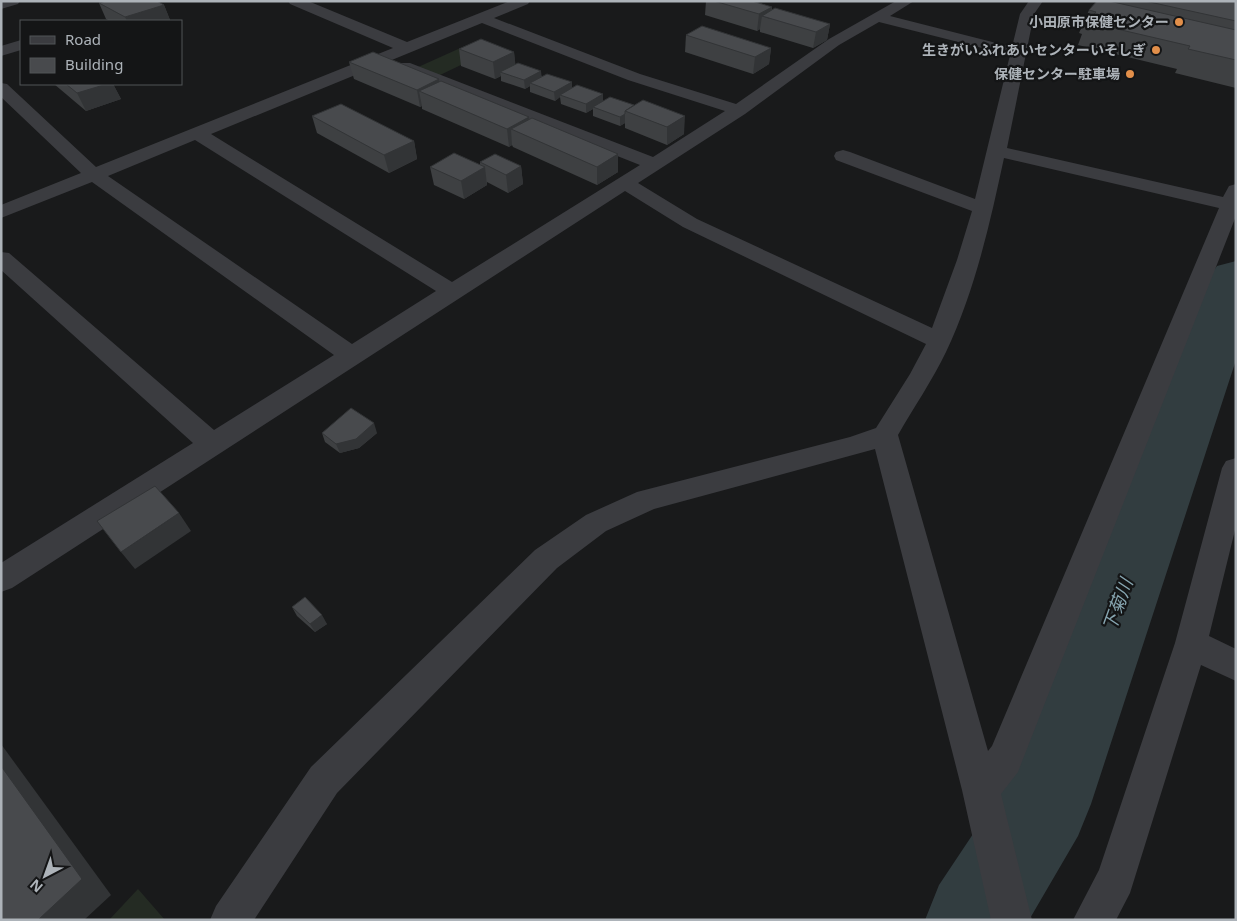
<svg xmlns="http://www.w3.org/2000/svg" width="1237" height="921" font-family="'Noto Sans','Noto Sans JP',sans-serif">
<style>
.green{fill:#242b23}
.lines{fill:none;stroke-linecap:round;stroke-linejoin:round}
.river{fill:#323d40;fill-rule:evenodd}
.minor{fill:#3b3c40;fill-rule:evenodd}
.wall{fill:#3e4042}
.shaded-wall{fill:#323436}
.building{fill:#484a4d;stroke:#323436}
.poi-dot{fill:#e28f4a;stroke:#141516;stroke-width:2}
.labels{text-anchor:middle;stroke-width:4.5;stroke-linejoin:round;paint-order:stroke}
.far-poi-label{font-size:14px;font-weight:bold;fill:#adb3b9;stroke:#141516;text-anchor:end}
.water-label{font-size:18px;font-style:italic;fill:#87a6b1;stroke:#141516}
</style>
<rect width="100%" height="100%" fill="#191a1b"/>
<g class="green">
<polygon points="467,45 488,52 438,76 416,68"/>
<polygon points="138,889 165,920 109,920"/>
</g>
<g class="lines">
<polygon class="river" points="1236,261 1236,360 1091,804 1078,836 1029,920 925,920 939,885 1013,774 1209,277 1217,266"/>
<g class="minor">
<polygon points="1,1 20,1 18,4 1,9"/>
<path d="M 288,1 L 308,1 L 407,42 L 510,1 L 530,1 L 528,4 L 494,18 L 640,74 L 736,104 L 829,39 L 896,1 L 914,1 L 890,16 L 1012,47 L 1020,14 L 1029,1 L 1043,1 L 1034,14 L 1007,148 L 1223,197 L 1229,186 L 1236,184 L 1236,216 L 1023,759 L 1018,772 L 1001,794 L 1032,920 L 991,920 L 962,790 L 875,449 L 654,509 L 606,531 L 557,568 L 337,793 L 254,920 L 210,920 L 216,906 L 311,767 L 535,550 L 586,515 L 637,492 L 850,437 L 876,428 L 910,374 L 926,344 L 683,227 L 625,191 L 12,588 L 1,592 L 1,563 L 193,443 L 1,270 L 1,252 L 9,253 L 214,430 L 334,355 L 92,182 L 1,218 L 1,205 L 81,173 L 1,97 L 1,83 L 7,84 L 96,167 L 393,48 L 290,4 ZM 879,22 L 1010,55 L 975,199 L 850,152 L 843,150 L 836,152 L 834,156 L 836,160 L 972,211 L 957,260 L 932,328 L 697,219 L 638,183 L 745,114 L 839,45 ZM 482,23 L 628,80 L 725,111 L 653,157 L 410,63 L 398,63 L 396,66 L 398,69 L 640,165 L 452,282 L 211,134 ZM 195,140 L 436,291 L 352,344 L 108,176 ZM 1004,158 L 1219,208 L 992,746 L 988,751 L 898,435 C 914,407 932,381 946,352 C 975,291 990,223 1004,158 Z"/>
<polygon points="21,40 21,50 1,56 1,46"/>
<polygon points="1236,458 1236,526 1209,636 1236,649 1236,681 1201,665 1130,893 1116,920 1073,920 1099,870 1175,643 1222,468 1226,461"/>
</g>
</g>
<g class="wall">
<polygon points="706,1 752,1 772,7 772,10 830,24 827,40 813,48 760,32 760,29 757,31 705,15"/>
<polygon points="1097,1 1236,1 1236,88 1175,73 1177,69 1078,45 1082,34 1079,33 1089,10"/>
<polygon points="99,3 164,5 170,20 168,21 110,21 106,19"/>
<polygon points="686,35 771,48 769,64 753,74 685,52"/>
<polygon points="459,49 514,52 515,64 542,76 684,134 667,145 625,128 625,123 620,126 593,116 593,109 586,113 561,104 560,97 555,101 530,92 530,86 525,89 501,81 501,76 495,79 461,66"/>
<polygon points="349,62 439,79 440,82 529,120 618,172 597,185 513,147 512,145 509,147 422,109 422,106 420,107 354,79"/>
<polygon points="54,84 113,84 121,99 86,111"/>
<polygon points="312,116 414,141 417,159 389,173 317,133"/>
<polygon points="480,162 521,166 523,184 508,193 487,182 487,185 464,199 434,185 430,167 480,165"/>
<polygon points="322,433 377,433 359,448 340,453 325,442"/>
<polygon points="292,607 327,624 315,632 297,616"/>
</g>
<g class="shaded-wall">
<polygon points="164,5 170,20 168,21 127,21 125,17"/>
<polygon points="772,7 770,19 762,16 760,29 757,31 759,14"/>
<polygon points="830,24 827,40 813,48 816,32"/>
<polygon points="771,48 769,64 753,74 755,57"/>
<polygon points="514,52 516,69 500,72 501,76 495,79 493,62"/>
<polygon points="541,71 542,80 530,83 530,86 525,89 524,80"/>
<polygon points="439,79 442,96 419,91 422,106 420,107 417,90"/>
<polygon points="572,82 572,91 560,95 560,97 555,101 554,92"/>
<polygon points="107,84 113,84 121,99 86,111 77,93"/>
<polygon points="603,94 603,103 593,107 593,109 586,113 586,104"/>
<polygon points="625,114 625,123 620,126 620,117"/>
<polygon points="685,116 684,134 667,145 667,127"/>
<polygon points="529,117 530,135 511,129 512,145 509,147 507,129"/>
<polygon points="414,141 417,159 389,173 384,155"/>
<polygon points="618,154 618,172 597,185 597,167"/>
<polygon points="521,166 523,184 508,193 506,175"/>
<polygon points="485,167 487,185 464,199 461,181"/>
<polygon points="374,423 377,433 359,448 340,453 336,444"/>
<polygon points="179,513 191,531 135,569 121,552"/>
<polygon points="322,615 327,624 315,632 310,624"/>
<polygon points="1,744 111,895 84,920 38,920 1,766"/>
</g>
<g class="building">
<polygon points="106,1 157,1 164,5 125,17 99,3"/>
<polygon points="714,1 752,1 772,7 759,14"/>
<polygon points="1097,1 1109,1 1236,30 1236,60 1188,49 1190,46 1087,22 1096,12 1089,10"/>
<polygon points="1145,1 1236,1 1236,21"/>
<polygon points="775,8 830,24 816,32 762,16"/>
<polygon points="702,26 771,48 755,57 686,35"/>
<polygon points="481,39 514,52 493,62 459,49"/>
<polygon points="373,52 439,79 417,90 349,62"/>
<polygon points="518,63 541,71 524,80 500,72"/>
<polygon points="547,74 572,82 554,92 530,83"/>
<polygon points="441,81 529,117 507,129 419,91"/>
<polygon points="66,84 107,84 77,93"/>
<polygon points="577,85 603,94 586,104 560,95"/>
<polygon points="610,97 634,105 625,111 625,114 620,117 593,107"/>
<polygon points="643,100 685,116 667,127 625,111"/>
<polygon points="341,104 414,141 384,155 312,116"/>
<polygon points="532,118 618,154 597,167 511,129"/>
<polygon points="454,153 485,167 461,181 430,167"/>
<polygon points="495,154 521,166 506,175 480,162"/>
<polygon points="351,408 374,423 356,439 336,444 322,433"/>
<polygon points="155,486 179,513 121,552 97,521"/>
<polygon points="305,597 322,615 310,624 292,607"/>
<polygon points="1,766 82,879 38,920 1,920"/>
</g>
<g class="poi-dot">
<circle cx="1179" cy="22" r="5"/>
<circle cx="1156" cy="50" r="5"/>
<circle cx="1130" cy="74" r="5"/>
</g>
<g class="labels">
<g class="far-poi-label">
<text x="1169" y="27">小田原市保健センター</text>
<text x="1146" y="55">生きがいふれあいセンターいそしぎ</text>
<text x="1120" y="79">保健センター駐車場</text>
</g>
<g class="water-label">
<text transform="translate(1118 605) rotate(-70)" y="6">下菊川</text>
</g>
</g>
<rect width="1237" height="921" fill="none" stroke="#adb3b9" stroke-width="5"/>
<rect x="20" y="20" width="162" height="65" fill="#141516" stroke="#515457"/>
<rect x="30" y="36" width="25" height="8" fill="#3b3c40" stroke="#515457"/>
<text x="65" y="45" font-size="15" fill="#adb3b9">Road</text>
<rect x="30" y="58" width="25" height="15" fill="#484a4d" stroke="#515457"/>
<text x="65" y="70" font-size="15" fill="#adb3b9">Building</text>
<g transform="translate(45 876) rotate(221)" stroke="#141516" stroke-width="4" paint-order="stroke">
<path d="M0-4L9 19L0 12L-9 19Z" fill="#adb3b9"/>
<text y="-8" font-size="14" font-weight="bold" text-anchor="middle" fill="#adb3b9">N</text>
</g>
</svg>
